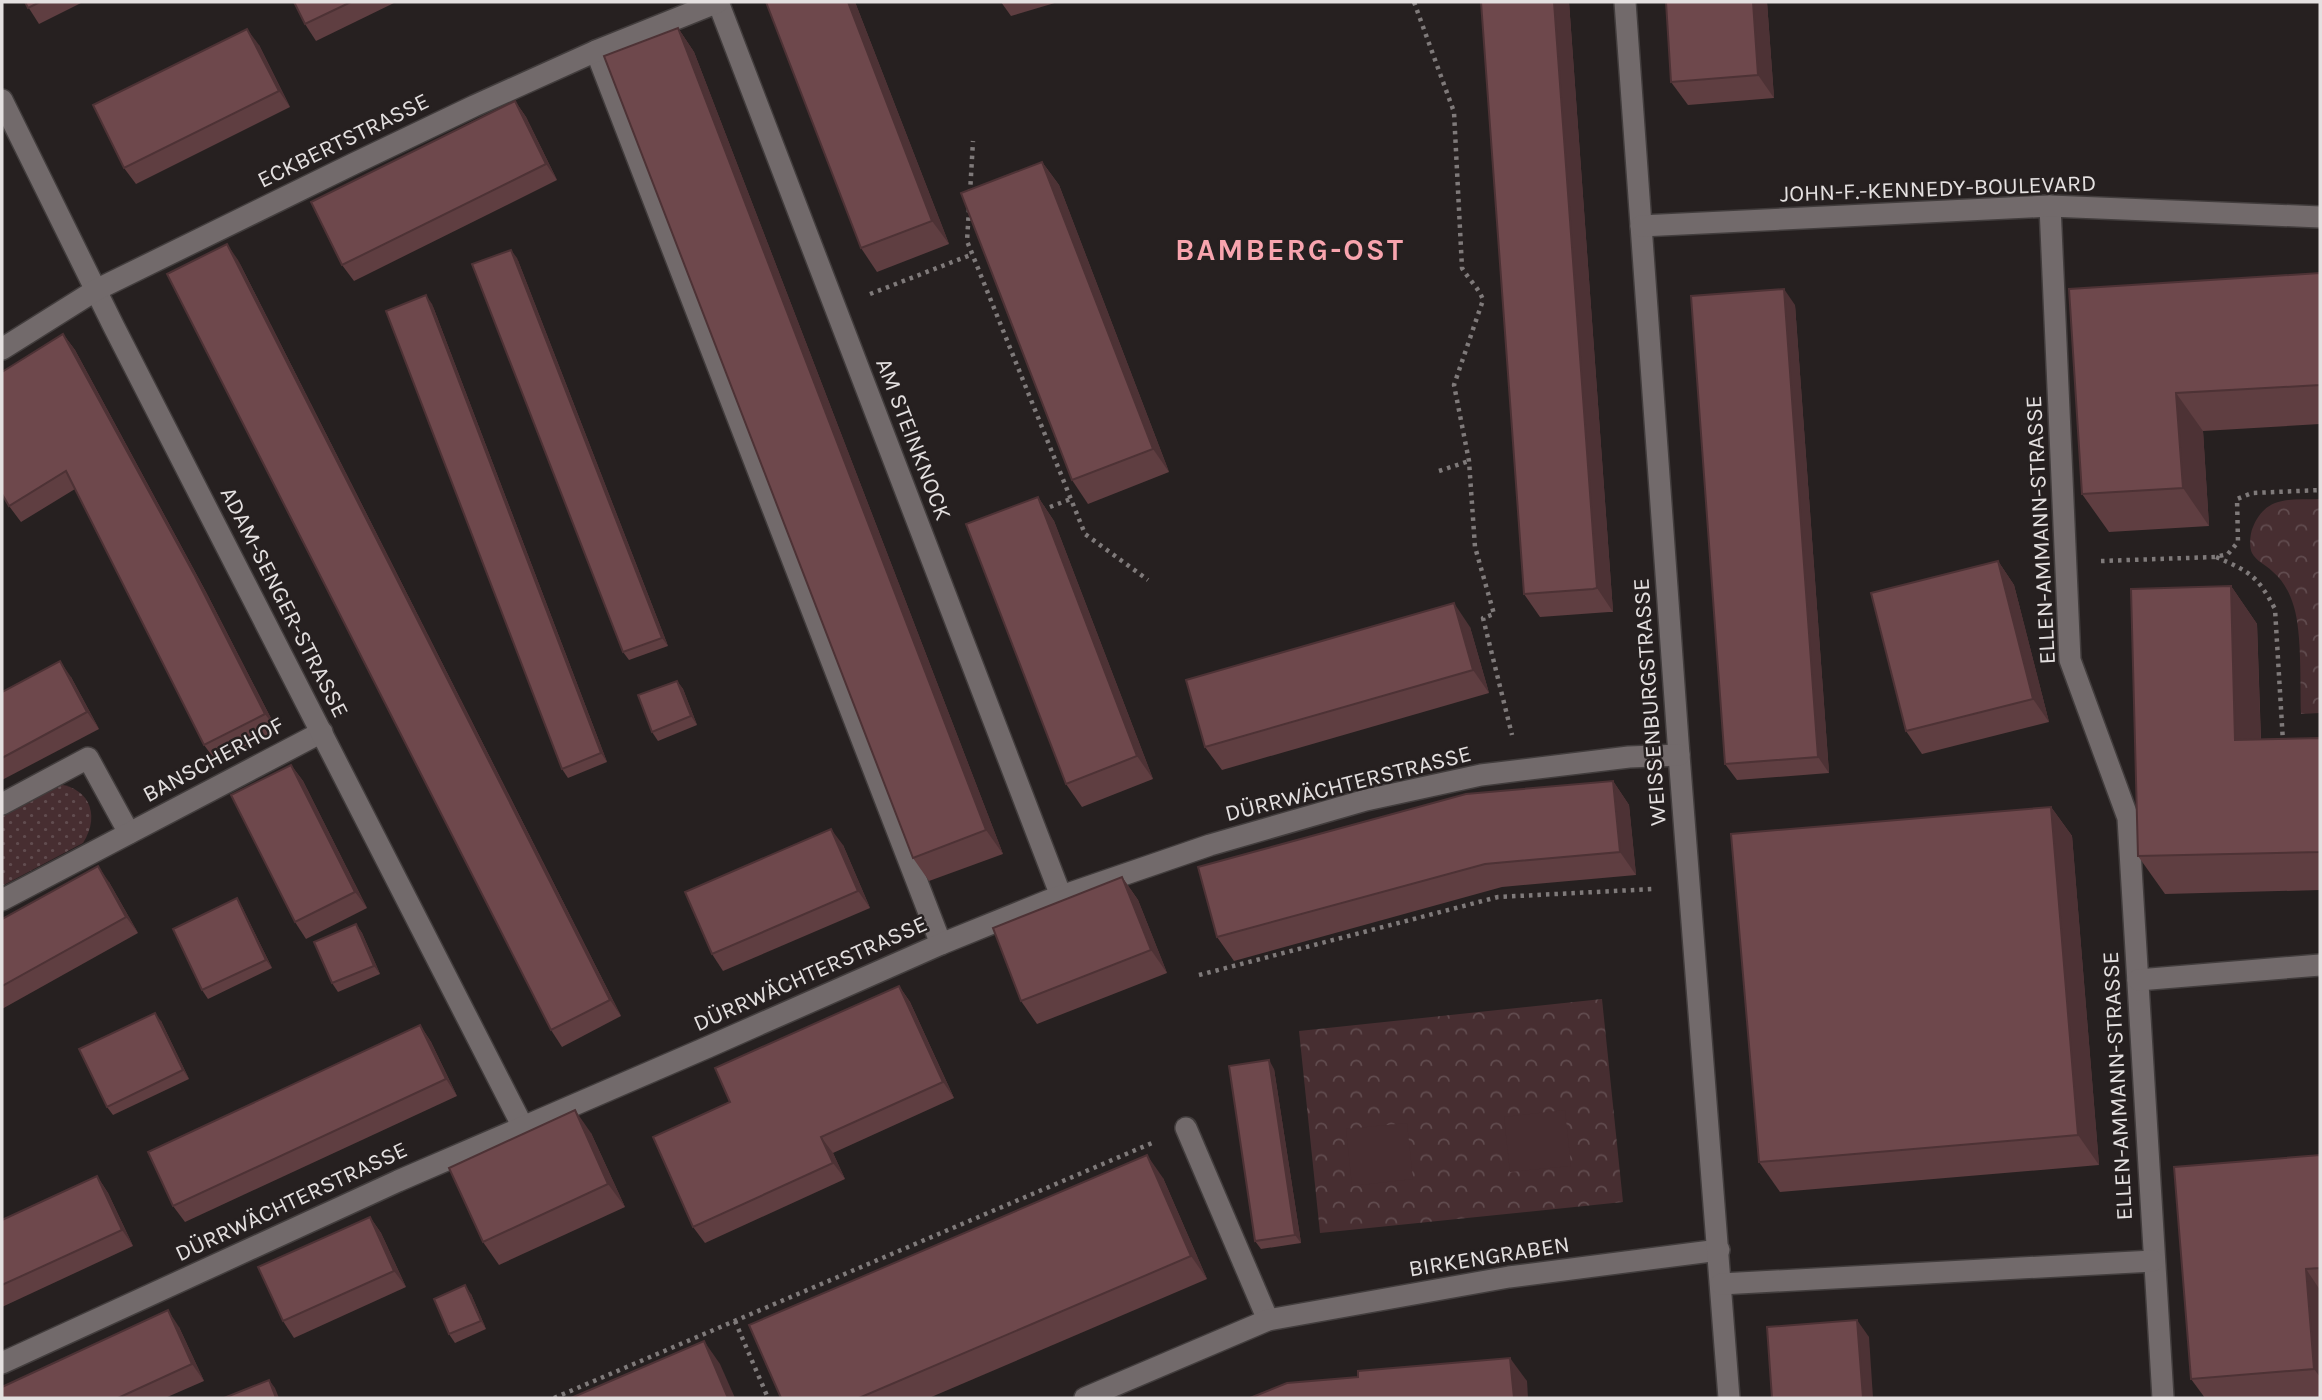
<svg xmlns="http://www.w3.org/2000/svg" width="2322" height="1400" font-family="Karla,sans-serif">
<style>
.grass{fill:url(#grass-dots)}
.park{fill:url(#park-crowns)}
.pitch{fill:#472e31}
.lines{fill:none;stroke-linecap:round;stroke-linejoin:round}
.lane-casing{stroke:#423d3d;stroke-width:24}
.street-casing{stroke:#423d3d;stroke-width:24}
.path{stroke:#7f7a7a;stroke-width:4.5;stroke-dasharray:3.5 5;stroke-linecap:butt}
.lane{stroke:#726a6b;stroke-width:21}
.street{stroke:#726a6b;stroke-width:21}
.wall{fill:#5f3e41}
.shaded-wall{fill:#4d3235}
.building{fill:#6e484c;stroke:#4d3235;stroke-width:2}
.labels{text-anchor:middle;stroke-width:5;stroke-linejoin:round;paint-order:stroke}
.street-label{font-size:23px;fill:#e4e0e0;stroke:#262020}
.district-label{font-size:30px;font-weight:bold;letter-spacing:2px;fill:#f8a4ae;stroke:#262020}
</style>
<defs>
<pattern id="grass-dots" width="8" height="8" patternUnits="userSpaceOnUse" patternTransform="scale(1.75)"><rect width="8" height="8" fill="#472e31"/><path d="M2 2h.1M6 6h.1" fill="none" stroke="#614c4f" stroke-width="1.8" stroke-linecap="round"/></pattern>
<pattern id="park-crowns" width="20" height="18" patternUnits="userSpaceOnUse" patternTransform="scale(1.75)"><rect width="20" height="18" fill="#472e31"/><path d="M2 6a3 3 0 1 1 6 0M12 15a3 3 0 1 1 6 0" fill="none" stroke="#614c4f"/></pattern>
</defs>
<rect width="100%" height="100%" fill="#262020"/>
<path class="grass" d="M 52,784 C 87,784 102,813 83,843 L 2,886 L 2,811 Z"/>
<g class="park">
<path d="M 2320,499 L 2320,713 L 2301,714 C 2300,684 2302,634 2294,607 C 2290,593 2283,580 2272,571 C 2266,565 2256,561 2252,553 C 2249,547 2250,533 2253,527 C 2266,495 2291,500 2320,499 Z"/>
<polygon points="1602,999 1623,1202 1320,1233 1299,1031"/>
</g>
<g class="pitch">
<polygon points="1565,1110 1571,1166 1510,1172 1504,1117"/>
<polygon points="1407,1123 1413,1179 1352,1186 1346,1129"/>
</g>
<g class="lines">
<g class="lane-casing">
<g id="lane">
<polyline points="596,51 941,944"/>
<polyline points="2,804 88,758 129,833"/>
<polyline points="2,900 322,732"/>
<polyline points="1186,1128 1268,1320"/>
<polyline points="1085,1398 1268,1320 1509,1277 1719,1250"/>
</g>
</g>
<g class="street-casing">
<g id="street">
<polyline points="718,2 1061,896"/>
<polyline points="1625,2 1679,755 1729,1398"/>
<polyline points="2,100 114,327 523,1127"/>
<polyline points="2050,206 2070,660 2128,818 2163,1398"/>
<polyline points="1641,226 2050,206 2320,217"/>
<polyline points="2,349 96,290 353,164 474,106 596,51 718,2"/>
<polyline points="2138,980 2320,965"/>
<polyline points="1721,1284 2153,1261"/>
<polyline points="2,1363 398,1181 708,1047 941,944 1047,901 1210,845 1366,800 1481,775 1629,757 1679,755"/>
</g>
</g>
<g class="path">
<path d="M 1414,2 L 1454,112 L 1462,268 C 1469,280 1479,288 1483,300 L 1454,385 L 1469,461 L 1475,547 L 1494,614 L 1483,618 L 1512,735"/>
<polyline points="970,193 973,141"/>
<polyline points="969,209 967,241 1085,534 1148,580"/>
<polyline points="870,294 973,254"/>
<polyline points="1439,471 1469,461"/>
<polyline points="1042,510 1071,499"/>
<path d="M 2216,557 C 2250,572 2257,575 2275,609 L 2283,742"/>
<polyline points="2101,561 2215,557 2228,554 2238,542 2237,499 2252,493 2320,490"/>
<polyline points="1199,975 1498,897 1653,889"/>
<polyline points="735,1321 768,1398"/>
<polyline points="554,1398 1152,1143"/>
</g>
<use href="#lane" class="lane"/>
<use href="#street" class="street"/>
</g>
<g class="wall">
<polygon points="25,2 83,2 39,24"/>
<polygon points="294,2 396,2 316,41 305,24"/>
<polygon points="855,2 949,244 877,272 861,248"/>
<polygon points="1001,2 1058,2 1011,16"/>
<polygon points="1481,2 1569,2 1613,612 1609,612 1540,617 1524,594"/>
<polygon points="1767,2 1774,98 1688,105 1671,82"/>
<polygon points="678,28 694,52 1003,854 929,881 913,858"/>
<polygon points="259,45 290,107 136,184 124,168"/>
<polygon points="515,101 526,117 557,180 354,281 342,265"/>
<polygon points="1042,162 1059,185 1169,472 1088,504 1072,480"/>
<polygon points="517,258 668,646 629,660 623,652"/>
<polygon points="238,260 621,1016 562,1047 551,1030"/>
<polygon points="2320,273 2320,424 2203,431 2209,526 2109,532 2082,494 2069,289"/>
<polygon points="432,304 607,762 568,778 562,769"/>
<polygon points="1795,305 1829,773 1737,780 1725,764"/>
<polygon points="63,334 75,350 206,592 277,730 216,761 204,745 75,489 21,522 9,506"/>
<polygon points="1038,497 1054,521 1153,779 1082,807 1066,784"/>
<polygon points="1998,561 2014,585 2049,722 1922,754 1906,731"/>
<polygon points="2231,586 2257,624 2261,739 2320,738 2320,890 2165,894 2138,856"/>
<polygon points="1470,627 1489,693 1222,770 1205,747"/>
<polygon points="71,677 99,729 2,780 2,692"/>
<polygon points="677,681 683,689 697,725 658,741 652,732"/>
<polygon points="291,765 303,781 367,908 306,939 295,922"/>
<polygon points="1613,781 1629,805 1636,875 1502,887 1234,961 1217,937"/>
<polygon points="2051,807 2072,836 2099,1165 1780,1192 1759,1162"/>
<polygon points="843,845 870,908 723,971 712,954"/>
<polygon points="1122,877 1138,900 1167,973 1037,1024 1021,1001"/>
<polygon points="109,882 138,933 2,1009 2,919"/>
<polygon points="242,907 272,968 208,999 202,990"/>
<polygon points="356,924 362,933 380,974 338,992 332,983"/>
<polygon points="899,986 910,1002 954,1098 833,1153 845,1179 705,1243 693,1227 730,1102"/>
<polygon points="161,1021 189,1079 113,1115 107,1107"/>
<polygon points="420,1025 431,1042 457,1096 185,1222 173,1206"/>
<polygon points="1274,1069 1301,1243 1261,1249 1255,1241"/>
<polygon points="591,1133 625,1207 499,1265 483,1242"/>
<polygon points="2320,1155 2320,1398 2205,1398 2191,1379"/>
<polygon points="97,1176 108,1193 133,1246 2,1307 2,1220"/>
<polygon points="1163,1178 1207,1279 929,1398 781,1398"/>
<polygon points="370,1217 381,1233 406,1287 294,1338 283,1321"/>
<polygon points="471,1294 486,1329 455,1343 449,1334"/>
<polygon points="179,1327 204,1381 165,1398 2,1398"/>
</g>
<g class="shaded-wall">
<polygon points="848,2 855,2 949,244 932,221"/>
<polygon points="1554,2 1569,2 1613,612 1597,588"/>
<polygon points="1753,2 1767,2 1774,98 1758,75"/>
<polygon points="678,28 694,52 1003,854 986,830"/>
<polygon points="247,29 259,45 290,107 279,91"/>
<polygon points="515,101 526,117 557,180 546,164"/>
<polygon points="1042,162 1059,185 1169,472 1153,449"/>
<polygon points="227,244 238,260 621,1016 610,1000"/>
<polygon points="511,250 517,258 668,646 662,638"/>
<polygon points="1784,289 1795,305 1829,773 1818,757"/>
<polygon points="426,295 432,304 607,762 601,753"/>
<polygon points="63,334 75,350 206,592 277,730 265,714"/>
<polygon points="2176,393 2203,431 2209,526 2183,488"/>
<polygon points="1038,497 1054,521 1153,779 1137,756"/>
<polygon points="1998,561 2014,585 2049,722 2033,699"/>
<polygon points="2231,586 2257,624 2262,778 2235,740"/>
<polygon points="1454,603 1470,627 1489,693 1473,670"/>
<polygon points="60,661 71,677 99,729 87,712"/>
<polygon points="677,681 683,689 697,725 691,716"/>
<polygon points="291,765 303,781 367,908 355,892"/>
<polygon points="1613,781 1629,805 1636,875 1620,852"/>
<polygon points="2051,807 2072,836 2099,1165 2078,1135"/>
<polygon points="831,829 843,845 870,908 858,891"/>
<polygon points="98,866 109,882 138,933 126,917"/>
<polygon points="1122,877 1138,900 1167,973 1151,950"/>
<polygon points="237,898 242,907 272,968 266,960"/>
<polygon points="356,924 362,933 380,974 374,966"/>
<polygon points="899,986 910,1002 954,1098 943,1082"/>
<polygon points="155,1013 161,1021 189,1079 183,1070"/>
<polygon points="420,1025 431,1042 457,1096 446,1079"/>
<polygon points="1269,1060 1274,1069 1301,1243 1295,1235"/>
<polygon points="575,1110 591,1133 625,1207 608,1184"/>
<polygon points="821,1137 833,1153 845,1179 833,1163"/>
<polygon points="1147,1155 1163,1178 1207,1279 1191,1256"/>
<polygon points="97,1176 108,1193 133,1246 122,1230"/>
<polygon points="370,1217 381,1233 406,1287 394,1271"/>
<polygon points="2306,1269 2320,1290 2320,1377 2314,1369"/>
<polygon points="465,1285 471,1294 486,1329 481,1321"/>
<polygon points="168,1310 179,1327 204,1381 192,1364"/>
<polygon points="1857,1320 1869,1337 1873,1398 1863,1398"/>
<polygon points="704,1341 720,1364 735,1398 728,1398"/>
<polygon points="1510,1358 1527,1381 1528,1398 1514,1398"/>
<polygon points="269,1380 275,1388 279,1398 276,1398"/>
</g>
<g class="building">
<polygon points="25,2 40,2 28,8"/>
<polygon points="294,2 351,2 305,24"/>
<polygon points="766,2 848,2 932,221 861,248"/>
<polygon points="1481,2 1554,2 1597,588 1593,589 1524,594"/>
<polygon points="1666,2 1753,2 1758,75 1671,82"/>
<polygon points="678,28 986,830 913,858 604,56"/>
<polygon points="247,29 279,91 124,168 93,105"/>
<polygon points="515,101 546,164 342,265 311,202"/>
<polygon points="1042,162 1153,449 1072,480 961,193"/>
<polygon points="227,244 610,1000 551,1030 167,274"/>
<polygon points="511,250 662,638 623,652 472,264"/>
<polygon points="2320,273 2320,385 2176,393 2183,488 2082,494 2069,289"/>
<polygon points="1784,289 1818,757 1725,764 1691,296"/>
<polygon points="426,295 601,753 562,769 386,311"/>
<polygon points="63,334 195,576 265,714 204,745 66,471 9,506 2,494 2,372"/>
<polygon points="1038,497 1137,756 1066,784 966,524"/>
<polygon points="1998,561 2033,699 1906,731 1871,593"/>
<polygon points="2231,586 2235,740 2320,738 2320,852 2138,856 2131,589"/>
<polygon points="1454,603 1473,670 1205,747 1186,680"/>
<polygon points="60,661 87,712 2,758 2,692"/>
<polygon points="677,681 691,716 652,732 638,695"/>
<polygon points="291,765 355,892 295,922 231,795"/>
<polygon points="1613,781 1620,852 1485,864 1217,937 1198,867 1466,794"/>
<polygon points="2051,807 2078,1135 1759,1162 1731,834"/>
<polygon points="831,829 858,891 712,954 685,892"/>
<polygon points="98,866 126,917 2,986 2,919"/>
<polygon points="1122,877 1151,950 1021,1001 993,928"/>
<polygon points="237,898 266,960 202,990 173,929"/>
<polygon points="356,924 374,966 332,983 314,942"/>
<polygon points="899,986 943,1082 821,1137 833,1163 693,1227 653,1137 730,1102 715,1068"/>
<polygon points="155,1013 183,1070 107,1107 79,1049"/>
<polygon points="420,1025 446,1079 173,1206 148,1152"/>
<polygon points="1269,1060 1295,1235 1255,1241 1229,1066"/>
<polygon points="575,1110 608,1184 483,1242 449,1168"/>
<polygon points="1147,1155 1191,1256 859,1398 781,1398 749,1325"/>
<polygon points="2320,1155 2320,1268 2306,1269 2314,1369 2191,1379 2174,1167"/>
<polygon points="97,1176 122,1230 2,1285 2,1220"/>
<polygon points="370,1217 394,1271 283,1321 258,1267"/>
<polygon points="465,1285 481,1321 449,1334 434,1299"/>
<polygon points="168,1310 192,1364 118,1398 2,1398 2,1387"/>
<polygon points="1857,1320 1863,1398 1772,1398 1767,1327"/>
<polygon points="704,1341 728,1398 571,1398"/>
<polygon points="1510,1358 1514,1398 1250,1398 1287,1383 1358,1377 1358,1371"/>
<polygon points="269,1380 276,1398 224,1398"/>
</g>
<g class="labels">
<g class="street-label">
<text transform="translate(343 140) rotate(-26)" y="8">ECKBERTSTRASSE</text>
<text transform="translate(1938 188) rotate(-2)" y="8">JOHN-F.-KENNEDY-BOULEVARD</text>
<text transform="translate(914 439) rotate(69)" y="8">AM STEINKNOCK</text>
<text transform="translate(2040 530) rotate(-93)" y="8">ELLEN-AMMANN-STRASSE</text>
<text transform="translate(285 602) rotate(63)" y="8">ADAM-SENGER-STRASSE</text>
<text transform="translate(1649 702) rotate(-94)" y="8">WEISSENBURGSTRASSE</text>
<text transform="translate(213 759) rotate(-28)" y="8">BANSCHERHOF</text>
<text transform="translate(1348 783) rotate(-14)" y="8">DÜRRWÄCHTERSTRASSE</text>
<text transform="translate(810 973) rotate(-24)" y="8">DÜRRWÄCHTERSTRASSE</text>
<text transform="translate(2117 1086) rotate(-93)" y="8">ELLEN-AMMANN-STRASSE</text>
<text transform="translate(291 1201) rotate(-25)" y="8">DÜRRWÄCHTERSTRASSE</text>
<text transform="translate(1489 1256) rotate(-9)" y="8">BIRKENGRABEN</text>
</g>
<g class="district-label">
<text x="1290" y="260">BAMBERG-OST</text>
</g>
</g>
<rect width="2322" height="1400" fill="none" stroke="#e4e0e0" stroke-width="7"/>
</svg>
